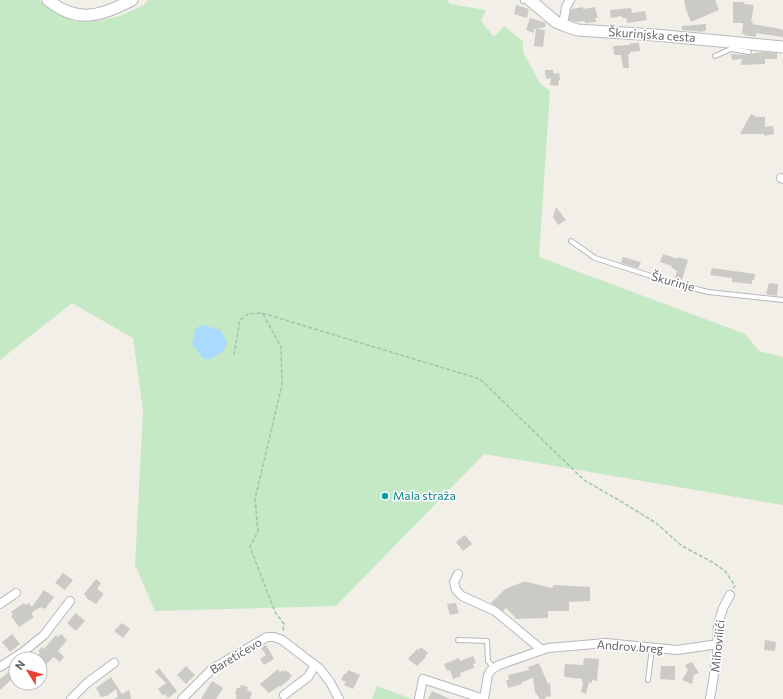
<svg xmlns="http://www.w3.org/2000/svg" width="783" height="699" font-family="Commissioner,sans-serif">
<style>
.green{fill:#c5e8c5}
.water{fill:#aadaff}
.building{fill:#cccac5}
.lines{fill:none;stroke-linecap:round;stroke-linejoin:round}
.lane-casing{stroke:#b5b8bc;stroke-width:6}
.street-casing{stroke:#b5b8bc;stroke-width:10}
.secondary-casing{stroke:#b6babf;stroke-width:13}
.path{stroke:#9cc7a9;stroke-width:1.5;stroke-dasharray:4 2;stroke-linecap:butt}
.lane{stroke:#fff;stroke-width:4}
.street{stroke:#fff;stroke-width:8}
.secondary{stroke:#fff;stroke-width:11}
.culture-dot{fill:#0f9aa8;stroke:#fff;stroke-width:1.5}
.labels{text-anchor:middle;stroke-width:3;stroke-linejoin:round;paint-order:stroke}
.street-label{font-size:12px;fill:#5f6368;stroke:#fff}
.culture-label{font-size:12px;fill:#0d838f;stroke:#fff;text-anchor:start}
</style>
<rect width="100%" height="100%" fill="#f1efe8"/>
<g class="green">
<polygon points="0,0 39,0 55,12 75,21 98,21 120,16 144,5 148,0 447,0 450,4 486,10 481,21 494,37 504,26 523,41 523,52 541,85 550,90 539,257 745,334 759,351 783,357 783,505 484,454 336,606 155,611 135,565 143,411 133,338 72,303 0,360"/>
<polygon points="377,686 412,699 372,699"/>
</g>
<polygon class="water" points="203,325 220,330 227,342 224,350 211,359 204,359 192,344 196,328"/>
<g class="building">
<polygon points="684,0 715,0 719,10 691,22 686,10"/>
<polygon points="733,2 744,2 744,4 754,5 751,21 753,21 752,24 781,29 783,30 783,37 756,33 756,37 744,35 745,34 742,34 743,23 733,23"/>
<polygon points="516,5 529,9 527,18 514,14"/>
<polygon points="583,7 583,9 595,7 598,18 595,18 596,22 585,23 585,21 576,22 569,20 571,9"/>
<polygon points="631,8 632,13 645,11 647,20 627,23 626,18 622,18 622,16 611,18 610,10"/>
<polygon points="530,18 546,23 545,27 536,29 545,30 543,47 534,46 536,29 534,29 534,33 526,30"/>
<polygon points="706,24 706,31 703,31 703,32 682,30 682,26"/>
<polygon points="630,43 639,43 640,51 630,52 630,54 628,54 629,68 623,68 621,55 614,55 613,46 630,45"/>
<polygon points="764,52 777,53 777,59 765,59 765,64 741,65 742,59 732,60 731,54 749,55 753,54 753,53"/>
<polygon points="545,70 553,70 554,74 559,73 560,80 559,80 558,86 550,85 551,78 546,79"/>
<polygon points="751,114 757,117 765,117 765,127 773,126 774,134 764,136 764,134 740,134"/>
<polygon points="556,207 566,220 558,225 553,217"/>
<polygon points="663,254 678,259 678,257 688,260 682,280 675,278 677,271 671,267 672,266 660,262"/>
<polygon points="623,257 641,262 638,268 621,263"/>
<polygon points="712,268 755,274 754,280 752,280 752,284 732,282 732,278 710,275"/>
<polygon points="769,283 778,284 777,296 766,294"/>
<polygon points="465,535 472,544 463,551 456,542"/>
<polygon points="63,573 73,580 65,590 55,583"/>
<polygon points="96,579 101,583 97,589 103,593 103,595 96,604 86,598 87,597 84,594"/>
<polygon points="523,582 527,582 552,588 554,585 590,587 590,601 569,602 569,611 548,611 548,618 515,619 515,617 506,608 503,611 491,603 505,589"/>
<polygon points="44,590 54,597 45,609 41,607 31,613 34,617 19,627 11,616 13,615 11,612 24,603 26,605 29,603 32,607"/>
<polygon points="456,603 459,613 450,615 447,604"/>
<polygon points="76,613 85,621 76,631 67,623"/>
<polygon points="122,623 130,629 123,638 115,632 115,630"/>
<polygon points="12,634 20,644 10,652 2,642"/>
<polygon points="61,634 67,640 58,651 64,657 60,662 54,657 40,670 40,659 33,659 40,653 38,651 42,647 44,649 56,635 58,637"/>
<polygon points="765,640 776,642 775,651 764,650"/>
<polygon points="266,645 274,659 264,665 260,659 266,655 261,648"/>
<polygon points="421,647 428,653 425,656 426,657 417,666 408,659 417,649 418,650"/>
<polygon points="473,656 476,663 473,664 474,668 460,673 461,676 453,679 450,670 447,671 444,664 459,658 460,661"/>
<polygon points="584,658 599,659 597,681 592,680 592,683 589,682 586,694 581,692 583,682 582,682 582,679 565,677 564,675 565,664 583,665"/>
<polygon points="692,662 699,673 694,675 692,684 682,680 688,670 685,665"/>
<polygon points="539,663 548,684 550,683 551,696 545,697 546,699 540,699 535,692 533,678 522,682 522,684 508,688 506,680 509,680 508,675 529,670 528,667"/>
<polygon points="16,666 16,686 11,680 0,690 0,679"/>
<polygon points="186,666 195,675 186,684 177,675"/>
<polygon points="661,666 675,666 675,680 660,679"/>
<polygon points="159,668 177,691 168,698 165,694 163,696 158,689 166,683 155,672"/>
<polygon points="278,669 280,672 283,670 284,672 286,670 287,672 288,671 292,676 289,678 290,679 280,687 279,686 269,693 260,684"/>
<polygon points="348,670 360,675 353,689 344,685 346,682 341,680 344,674 346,674"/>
<polygon points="111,677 122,694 129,690 131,699 114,699 118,697 116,689 107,696 101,697 96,688"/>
<polygon points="212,681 223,688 216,699 201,699"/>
<polygon points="241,685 248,687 247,690 252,692 250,699 236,699 237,695 235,694 237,688 240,688"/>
<polygon points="432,691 450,699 428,699"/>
</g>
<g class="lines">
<g class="lane-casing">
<g id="lane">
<polyline points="523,1 524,0"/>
<polyline points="731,49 749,52"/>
<polyline points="715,56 731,49 731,42"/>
<polyline points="571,241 595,258 673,283 708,292 783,300"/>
<polyline points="458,640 487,641 488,661 494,668"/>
<polyline points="648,680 652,648"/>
</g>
</g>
<g class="street-casing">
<g id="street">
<polyline points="563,25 566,7 570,0"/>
<polyline points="781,178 783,179"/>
<polyline points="458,574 454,582 456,590 462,596 495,611 542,650"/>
<polyline points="0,604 16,593"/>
<polyline points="0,667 23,652 44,635 70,601"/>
<polyline points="284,695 308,677 315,665"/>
<polyline points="71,699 87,683 114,663"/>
<polyline points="182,699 212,669 267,637 274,637 282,640 320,669 330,682 339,699"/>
<polyline points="419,699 423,679 484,699"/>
<polyline points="484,699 488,675 491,670 499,665 548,648 606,643 677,650 718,644"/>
<polyline points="710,699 717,657 718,624 723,608 730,595"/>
</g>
</g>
<g class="secondary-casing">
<g id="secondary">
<path d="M 48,0 C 77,24 102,16 132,0"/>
<polyline points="530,0 556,22 563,25 577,30 655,35 783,47"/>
</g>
</g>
<g class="path">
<polyline points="263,314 281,347 282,385 255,499 258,531 250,547 275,612 284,624 283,632"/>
<polyline points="234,355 240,320 248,314 262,313 480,379 584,480 627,505 656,523 682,546 714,563 725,571 735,586 733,588"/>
</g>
<use href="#lane" class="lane"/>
<use href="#street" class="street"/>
<use href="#secondary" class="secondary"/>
</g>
<circle class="culture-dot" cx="385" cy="496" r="4"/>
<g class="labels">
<g class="street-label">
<text transform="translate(652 35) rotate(4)" y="4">Škurinjska cesta</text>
<text transform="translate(673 282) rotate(15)" y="4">Škurinje</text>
<text transform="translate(718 646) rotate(-84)" y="4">Mihovilići</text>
<text transform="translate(630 647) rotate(4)" y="4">Androv breg</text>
<text transform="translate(236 656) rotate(-31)" y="4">Baretićevo</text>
</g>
<g class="culture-label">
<text x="393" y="500">Mala straža</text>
</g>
</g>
<g transform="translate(28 671) rotate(307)"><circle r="19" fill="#ffffff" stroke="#bfc1c3"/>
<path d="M0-3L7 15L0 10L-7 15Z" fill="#ea4335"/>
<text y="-6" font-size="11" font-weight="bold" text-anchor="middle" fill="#5f6368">N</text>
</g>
</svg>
